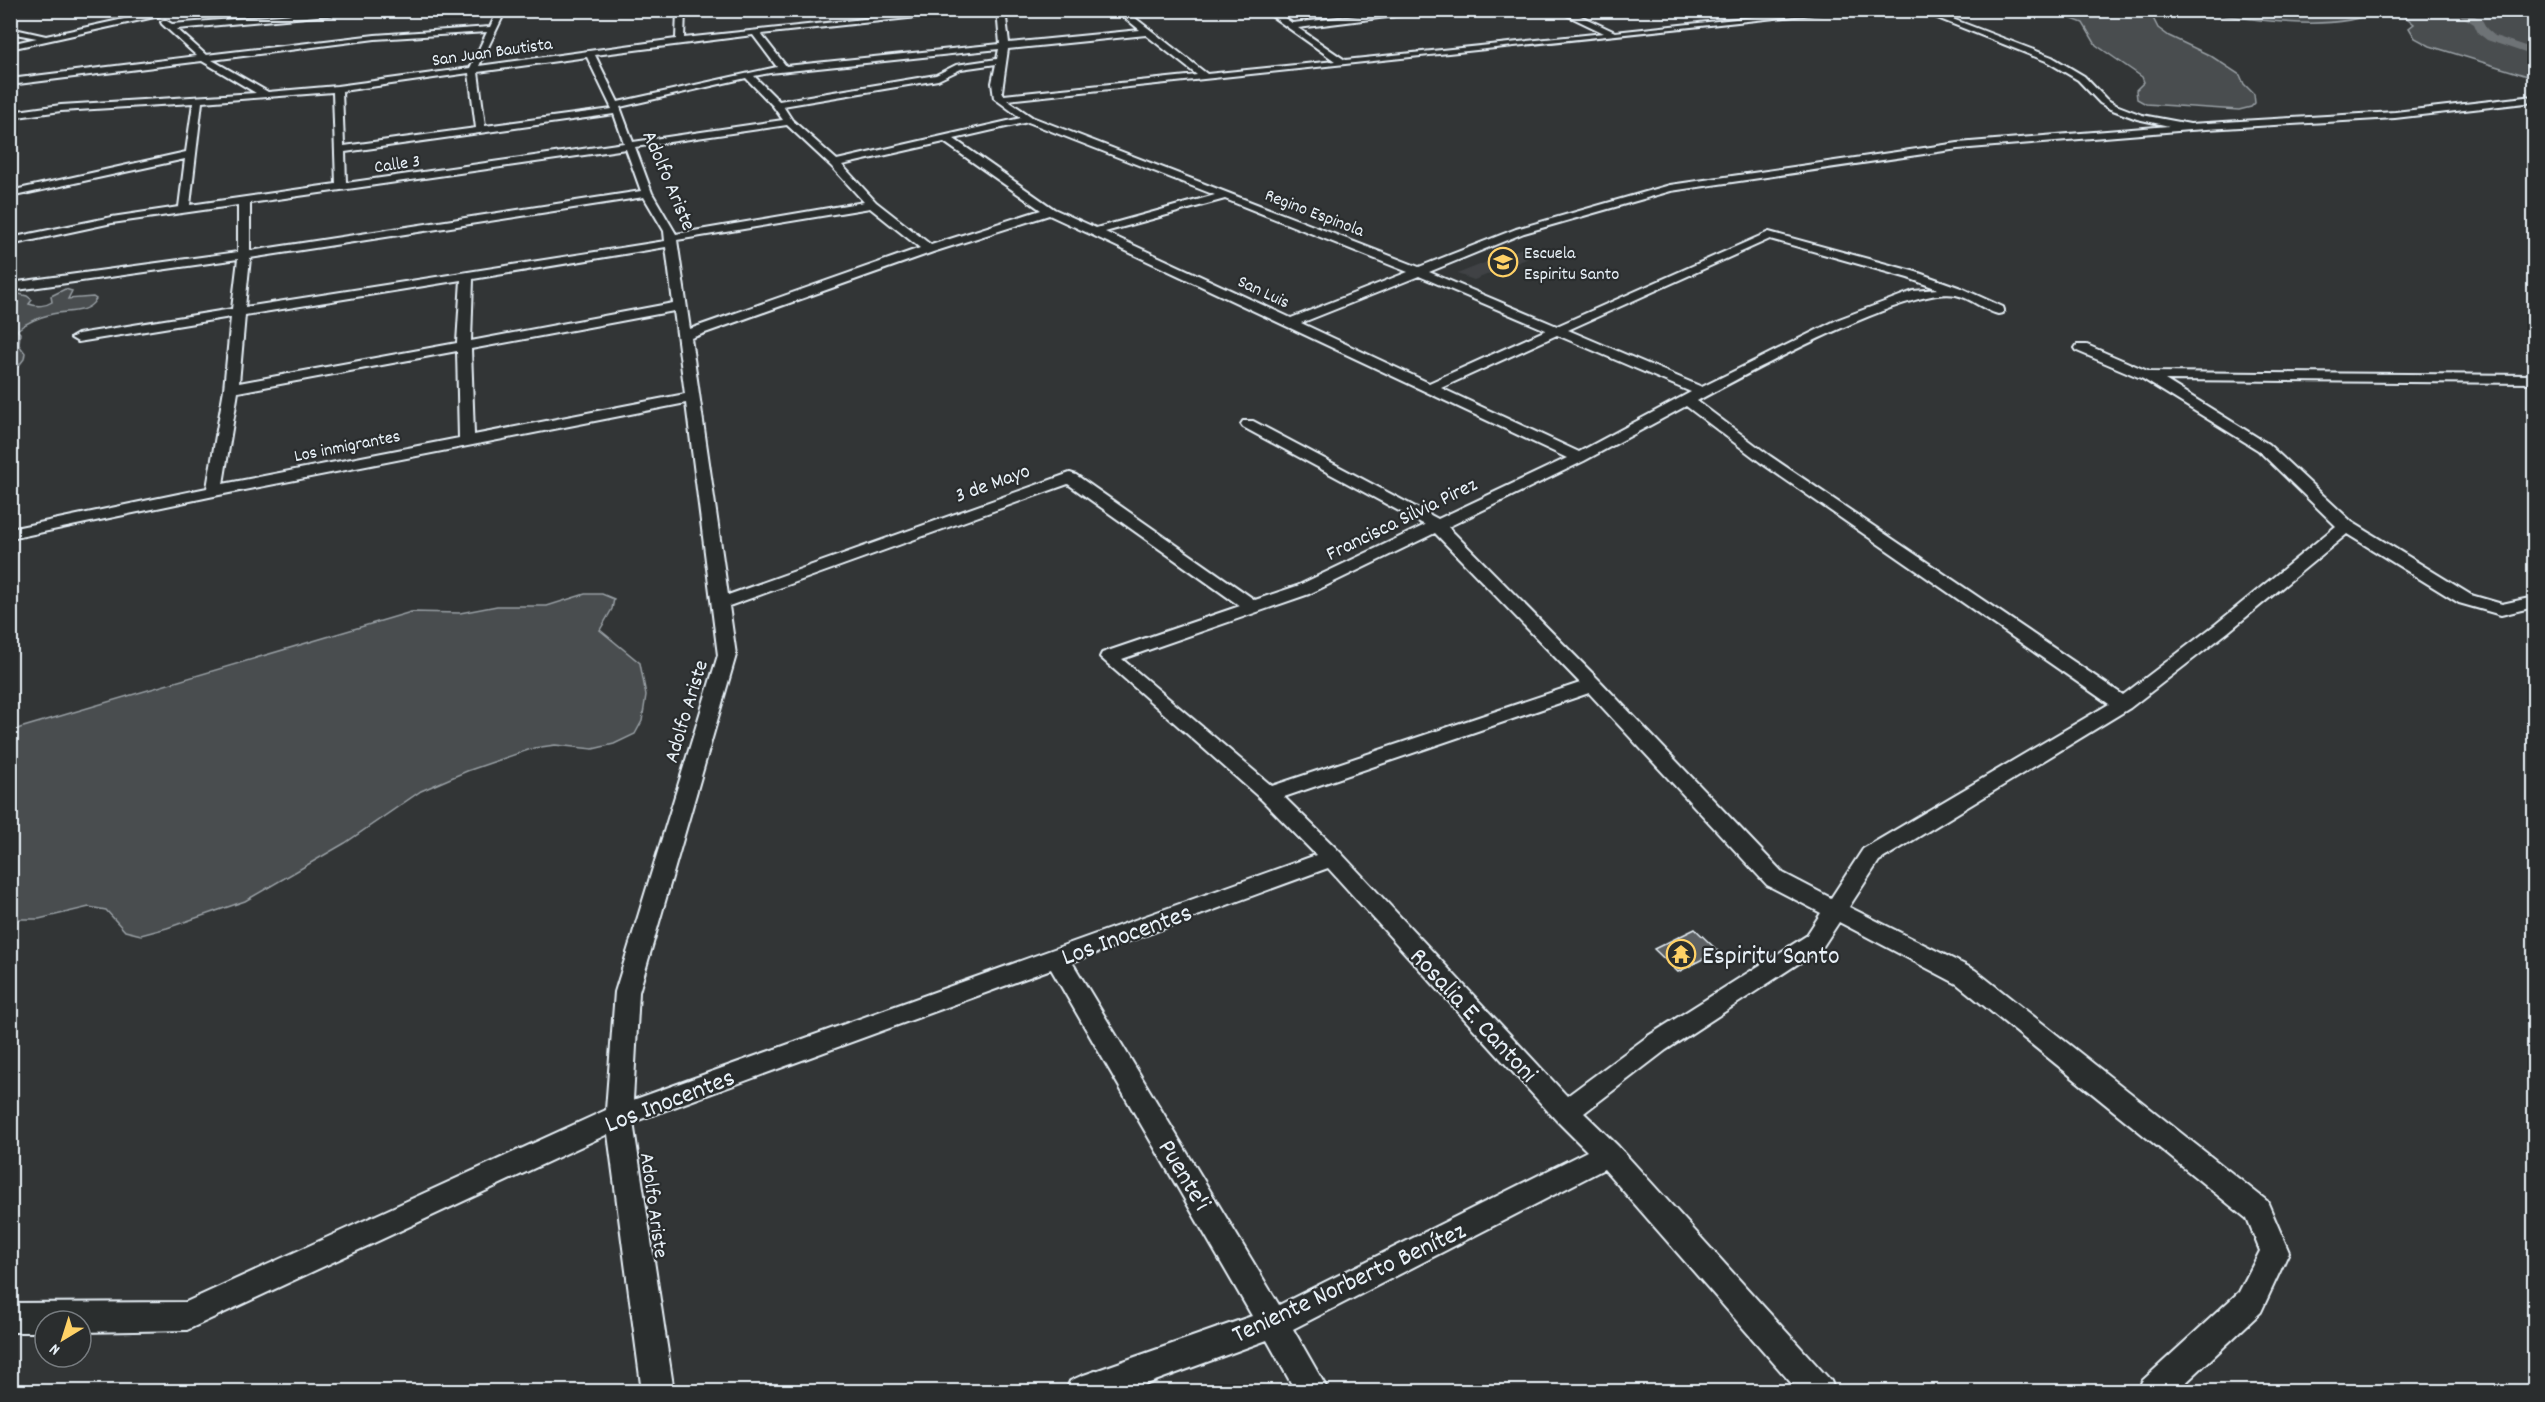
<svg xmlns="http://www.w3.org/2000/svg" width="2545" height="1402" font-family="Dekko,sans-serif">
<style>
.built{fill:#3f4244}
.green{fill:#494d4f;stroke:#989fa4;stroke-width:1.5}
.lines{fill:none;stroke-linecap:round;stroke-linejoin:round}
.canal{fill:#6e7376;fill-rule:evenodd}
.building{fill:#5c6063;stroke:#e8f1f8;stroke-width:1.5}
.minor-casing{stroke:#e8f1f8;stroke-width:4}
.minor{fill:#2a2d2e;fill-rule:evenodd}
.labels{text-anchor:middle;stroke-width:4.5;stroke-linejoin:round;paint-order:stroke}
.far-street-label{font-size:18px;fill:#e8f1f8;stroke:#2a2d2e}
.far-poi-label{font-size:18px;fill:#e8f1f8;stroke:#2a2d2e;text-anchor:start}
.street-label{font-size:21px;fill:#e8f1f8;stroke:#2a2d2e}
.near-street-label{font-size:26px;fill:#e8f1f8;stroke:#2a2d2e}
.near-poi-label{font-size:26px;fill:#e8f1f8;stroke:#2a2d2e;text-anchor:start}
</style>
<rect width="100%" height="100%" fill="#323536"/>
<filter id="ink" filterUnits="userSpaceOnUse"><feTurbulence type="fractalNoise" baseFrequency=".0167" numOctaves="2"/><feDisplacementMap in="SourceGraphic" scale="12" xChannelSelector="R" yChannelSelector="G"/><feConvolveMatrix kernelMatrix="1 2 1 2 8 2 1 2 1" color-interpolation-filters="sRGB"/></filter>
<g filter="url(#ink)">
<polygon class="built" points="1532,244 1549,250 1474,280 1457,274"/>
<g class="green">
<polygon points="2051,11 2161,11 2152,16 2158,28 2169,36 2211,56 2240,75 2244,84 2254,94 2255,103 2251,107 2239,110 2146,104 2137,99 2136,90 2144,82 2142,77 2096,45 2083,23"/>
<path d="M 2190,11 L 2377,11 C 2331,35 2240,17 2190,11 Z"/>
<polygon points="2403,11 2534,11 2534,78 2430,46 2415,38 2409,28 2414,24 2403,15"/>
<path d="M 65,289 L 72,291 L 68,299 L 93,297 L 96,299 C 87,315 67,310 52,314 C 40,317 27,322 17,330 L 20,333 L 19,345 L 25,353 L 24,359 L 11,376 L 11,292 L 27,296 L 32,300 L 29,304 C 37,307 46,306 52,302 L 51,296 Z"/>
<polygon points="585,594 602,594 614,599 612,609 600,630 640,663 646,695 642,721 635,734 614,744 593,749 555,745 534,748 467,771 421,791 345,843 245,901 167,928 141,935 125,931 106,910 89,907 39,919 17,919 11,916 11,733 20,728 411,612 460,613 497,606 547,606"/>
</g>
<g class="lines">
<polygon class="canal" points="2451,10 2464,10 2482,20 2487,29 2495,36 2534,49 2534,56 2487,40 2478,33 2474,24"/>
</g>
<polygon class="building" points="1695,929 1718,951 1678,972 1654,949"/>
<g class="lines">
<g class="minor-casing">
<g id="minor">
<path d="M 343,10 L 382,10 L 177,29 L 206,55 L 375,35 L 490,27 L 498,10 L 506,10 L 479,66 L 676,39 L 677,10 L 685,10 L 684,38 L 949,10 L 982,10 L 761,34 L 786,66 L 1000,44 L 997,10 L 1005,10 L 1009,43 L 1140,30 L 1115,10 L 1125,10 L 1207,74 L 1335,61 L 1263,10 L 1273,10 L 1292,23 L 1413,10 L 1444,10 L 1298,28 L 1345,60 L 1604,33 L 1556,10 L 1568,10 L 1615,32 L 1820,10 L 1851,10 L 1007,100 L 1032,117 L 1419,267 L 1516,229 L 1670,185 L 1958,143 L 2169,126 L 2137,119 L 2110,109 L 2100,103 L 2078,80 L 2046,61 L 1917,10 L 1929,10 L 2052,57 L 2084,76 L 2106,99 L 2116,105 L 2142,115 L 2190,124 L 2395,112 L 2534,96 L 2534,102 L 2395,118 L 2190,130 L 1958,149 L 1671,191 L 1524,233 L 1429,272 L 1557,326 L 1769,232 L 1916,272 L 1961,288 L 2003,307 L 2004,310 L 2003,313 L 1998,314 C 1983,310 1971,298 1956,295 C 1910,285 1743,376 1697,401 L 1770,456 L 2123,695 L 2216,624 L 2336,526 L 2258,450 L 2143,379 L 2077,351 L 2075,348 L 2077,345 L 2087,345 L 2150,372 L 2534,375 L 2534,383 L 2165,380 L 2268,444 L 2352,522 L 2471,595 L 2502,604 L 2534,597 L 2534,607 L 2501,615 L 2459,603 L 2347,534 L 2228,632 L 2130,708 L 1879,861 L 1849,907 L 1975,970 L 2267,1201 L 2289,1252 L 2261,1312 L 2176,1392 L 2138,1392 L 2142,1381 L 2239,1292 L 2260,1251 L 2247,1219 L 1957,984 L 1839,922 L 1822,948 L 1666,1050 L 1584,1113 L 1618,1146 L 1831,1381 L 1835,1392 L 1799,1392 L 1604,1169 L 1293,1329 L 1329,1392 L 1296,1392 L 1267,1340 L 1125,1392 L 1066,1392 L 1070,1381 L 1081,1376 L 1252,1316 L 1051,969 L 633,1122 L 674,1392 L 642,1392 L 608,1134 L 187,1330 L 81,1332 L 81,1321 L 45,1321 L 45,1332 L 10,1332 L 10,1303 L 186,1302 L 606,1110 L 615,992 L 718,655 L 686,403 L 214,496 L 10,539 L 10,529 L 207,488 L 224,389 L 231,317 L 78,342 L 71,338 L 78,334 L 232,309 L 238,259 L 10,291 L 10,283 L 238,252 L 238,205 L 112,223 L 10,245 L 10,238 L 112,217 L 179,207 L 185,159 L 10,197 L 10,191 L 186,152 L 193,103 L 61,111 L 10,118 L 10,112 L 61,105 L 256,93 L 202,61 L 10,85 L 10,79 L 197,56 L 162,24 L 161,22 L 165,20 L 172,24 ZM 487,32 L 470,68 L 337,86 L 268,92 L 212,60 L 375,39 ZM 753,35 L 777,67 L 618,102 L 595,55 ZM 1146,35 L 1197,75 L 1004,95 L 1002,91 L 1008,49 ZM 999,49 L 997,59 L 956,65 L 936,75 L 779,101 L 754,76 L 770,73 ZM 587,57 L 612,109 L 485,126 L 478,72 ZM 996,64 L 992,83 L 994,98 L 1021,118 L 837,160 L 792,120 L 783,106 L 938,80 L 961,69 ZM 469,73 L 476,128 L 344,146 L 342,91 ZM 746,78 L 773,106 L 783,120 L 633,142 L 620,107 ZM 333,92 L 336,184 L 190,205 L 202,102 ZM 614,114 L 624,143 L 346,183 L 345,152 ZM 1028,122 L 1215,195 L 1096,228 L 1054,209 L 954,139 ZM 787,125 L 831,166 L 864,202 L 676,234 L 652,193 L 635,147 ZM 944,142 L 1041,210 L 931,245 L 876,202 L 842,165 ZM 626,149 L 641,191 L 250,251 L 250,203 ZM 644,197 L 664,231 L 665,241 L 245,307 L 250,258 ZM 1225,199 L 1408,272 L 1291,318 L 1105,232 ZM 870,208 L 920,248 L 690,329 L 677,240 ZM 1049,215 L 1090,234 L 1567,458 L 1438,519 L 1253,421 L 1243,421 L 1241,424 L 1243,427 L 1425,525 L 1297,586 L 1255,600 L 1076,475 L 1070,473 L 728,595 L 691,338 L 933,252 ZM 1770,239 L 1908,278 L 1938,289 L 1913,291 L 1839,319 L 1702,387 L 1568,330 ZM 666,247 L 673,303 L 471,341 L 473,279 ZM 1419,276 L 1546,330 L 1429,383 L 1301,323 ZM 461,280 L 457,343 L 239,383 L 245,315 ZM 674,311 L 685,394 L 474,435 L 471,349 ZM 1557,335 L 1691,392 L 1579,452 L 1441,388 ZM 457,351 L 459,438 L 223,484 L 238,392 ZM 1686,406 L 1760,462 L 2109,704 L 1863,849 L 1831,898 L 1783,873 L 1600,681 L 1448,527 L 1584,461 ZM 1068,484 L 1240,606 L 1102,653 L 1100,657 L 1262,800 L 1316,855 L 633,1100 L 639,992 L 736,655 L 729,606 ZM 1435,533 L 1580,683 L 1272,786 L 1122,659 L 1309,594 ZM 1589,693 L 1767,885 L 1821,913 L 1806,936 L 1648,1036 L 1567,1096 L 1340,852 L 1284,797 ZM 1328,868 L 1556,1120 L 1587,1151 L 1279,1305 L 1072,962 Z"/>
<polygon points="156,12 160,14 159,16 10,49 10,44 37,38 10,33 10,28 46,36"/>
</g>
</g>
<use href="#minor" class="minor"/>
</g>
</g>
<defs>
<g id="school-ring" transform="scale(1.5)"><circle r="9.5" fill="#2a2d2e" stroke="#ffd166" stroke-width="1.5"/><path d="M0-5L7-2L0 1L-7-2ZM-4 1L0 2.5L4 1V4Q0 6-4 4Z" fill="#ffd166"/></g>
<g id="temple-ring" transform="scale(1.5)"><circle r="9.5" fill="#2a2d2e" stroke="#ffd166" stroke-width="1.5"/><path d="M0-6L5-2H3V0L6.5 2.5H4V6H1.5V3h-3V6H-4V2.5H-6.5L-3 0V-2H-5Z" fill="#ffd166"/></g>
</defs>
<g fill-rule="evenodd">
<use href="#school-ring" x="1503" y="262"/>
<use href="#temple-ring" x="1681" y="954"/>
</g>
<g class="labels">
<g class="far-street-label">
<text transform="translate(492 51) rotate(-8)" y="6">San Juan Bautista</text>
<text transform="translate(397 163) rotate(-8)" y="6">Calle 3</text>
<text transform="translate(1315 212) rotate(21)" y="6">Regino Espinola</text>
<text transform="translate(1264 291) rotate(25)" y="6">San Luis</text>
<text transform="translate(347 445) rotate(-11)" y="6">Los inmigrantes</text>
</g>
<g class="far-poi-label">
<text x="1524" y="258">Escuela<tspan x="1524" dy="21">Espiritu Santo</tspan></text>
</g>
<g class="street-label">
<text transform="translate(670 180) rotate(67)" y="7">Adolfo Ariste</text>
<text transform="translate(992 482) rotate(-20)" y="7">3 de Mayo</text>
<text transform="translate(1401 518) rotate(-26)" y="7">Francisca Silvia Pirez</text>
<text transform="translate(685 711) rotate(-73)" y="7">Adolfo Ariste</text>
<text transform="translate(655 1205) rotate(82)" y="7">Adolfo Ariste</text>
</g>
<g class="near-street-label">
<text transform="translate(1126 933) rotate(-20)" y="9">Los Inocentes</text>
<text transform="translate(1475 1014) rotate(47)" y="9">Rosalia E. Cantoni</text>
<text transform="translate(669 1099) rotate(-21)" y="9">Los Inocentes</text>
<text transform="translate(1186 1174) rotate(59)" y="9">Puente'i</text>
<text transform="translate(1348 1281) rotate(-25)" y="9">Teniente Norberto Benítez</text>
</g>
<g class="near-poi-label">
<text x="1702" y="963">Espiritu Santo</text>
</g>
</g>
<rect width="2545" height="1402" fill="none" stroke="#2a2d2e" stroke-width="36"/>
<rect x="18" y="18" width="2509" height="1366" fill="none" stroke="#e8f1f8" stroke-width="2" filter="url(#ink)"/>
<g transform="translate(63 1339) rotate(218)"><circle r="28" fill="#2a2d2e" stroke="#767b7f" stroke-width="1.5"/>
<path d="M0-4.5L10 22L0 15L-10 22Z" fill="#ffd166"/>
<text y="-9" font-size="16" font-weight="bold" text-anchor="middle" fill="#e8f1f8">N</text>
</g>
</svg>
